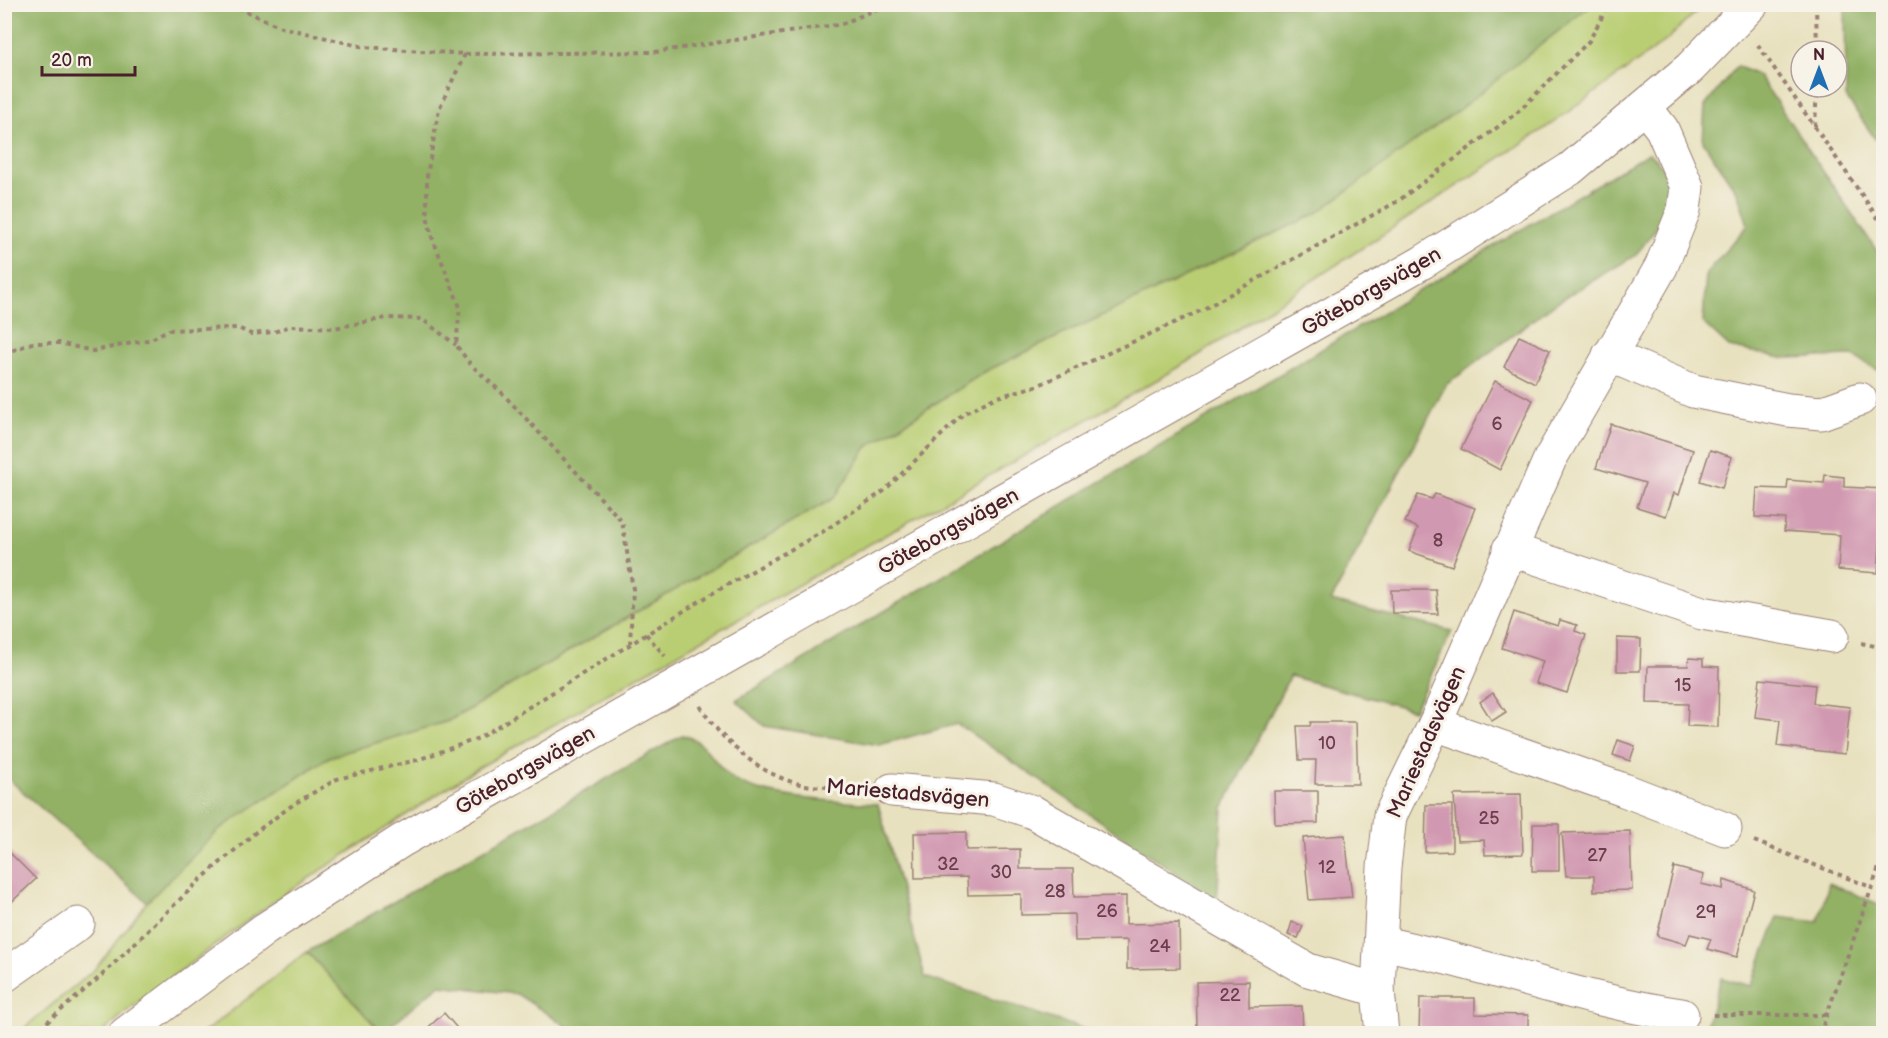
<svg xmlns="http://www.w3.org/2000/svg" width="1888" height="1038" font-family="'Balsamiq Sans',sans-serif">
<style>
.green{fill:#b9ce73;stroke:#82764f;stroke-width:1.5}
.forest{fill:#92b165;stroke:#6e6848;stroke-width:1.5}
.building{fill:#d199b1}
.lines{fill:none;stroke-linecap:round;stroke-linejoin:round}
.minor-casing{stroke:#998075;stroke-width:35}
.path{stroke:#998075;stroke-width:4;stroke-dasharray:4.5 4.5;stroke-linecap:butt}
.minor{stroke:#fff;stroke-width:33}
.labels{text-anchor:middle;stroke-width:6;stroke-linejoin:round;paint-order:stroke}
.number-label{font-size:18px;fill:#6c3e4c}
.street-label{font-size:21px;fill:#4a1f2b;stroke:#f7f3e8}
</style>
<rect width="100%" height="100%" fill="#f7f3e8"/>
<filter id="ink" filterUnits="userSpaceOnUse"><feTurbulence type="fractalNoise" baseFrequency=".0167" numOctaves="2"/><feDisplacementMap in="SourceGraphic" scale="12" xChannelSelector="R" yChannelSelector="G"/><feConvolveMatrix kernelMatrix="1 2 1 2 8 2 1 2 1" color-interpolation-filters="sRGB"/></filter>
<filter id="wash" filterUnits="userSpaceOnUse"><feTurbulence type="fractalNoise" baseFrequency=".008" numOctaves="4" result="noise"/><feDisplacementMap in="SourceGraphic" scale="24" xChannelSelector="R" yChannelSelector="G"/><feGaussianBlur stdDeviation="1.35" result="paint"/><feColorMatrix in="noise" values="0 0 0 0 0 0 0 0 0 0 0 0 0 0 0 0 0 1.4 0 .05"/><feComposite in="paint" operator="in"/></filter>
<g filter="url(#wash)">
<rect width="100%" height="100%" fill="#e8e1bf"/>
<g class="green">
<polygon points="1591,5 1703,5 1667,40 1553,123 1188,362 473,771 274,901 128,1010 102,1033 17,1034 96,968 147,902 221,828 329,757 449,721 834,498 867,447 986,371 1317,213"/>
<polygon points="307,952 382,1033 202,1034"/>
</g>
<g class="forest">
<polygon points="4,5 5,4 1591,5 1460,109 1317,213 986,371 867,447 834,498 448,721 329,757 221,828 147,902 5,776"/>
<polygon points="1845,5 1883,5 1883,150 1846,97"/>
<polygon points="1737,66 1759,76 1883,260 1883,373 1853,356 1782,358 1729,347 1703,323 1706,273 1748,225 1738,194 1703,141 1705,106"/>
<polygon points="1649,153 1668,172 1668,213 1636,255 1557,302 1446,385 1331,601 1452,631 1414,710 1290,676 1223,808 1217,901 957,724 879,745 764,726 736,700"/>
<path d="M 682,735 C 706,739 714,765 733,779 C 764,800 840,801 878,804 L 925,977 L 1096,1033 L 577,1033 L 517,994 L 439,985 L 382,1033 L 307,952 Z"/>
<polygon points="1829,883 1883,906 1883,1033 1704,1033 1721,978 1751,986 1778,917 1818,922"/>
</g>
<g id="blocks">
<g class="building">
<polygon points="1519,336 1550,350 1535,383 1504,367"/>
<polygon points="1495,381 1533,400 1500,470 1461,449"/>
<polygon points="1611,424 1693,450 1679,495 1674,493 1666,516 1637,507 1645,483 1596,468"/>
<polygon points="1710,450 1732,457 1722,488 1700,481"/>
<polygon points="1825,475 1844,477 1844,487 1884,489 1878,573 1838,570 1840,535 1784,531 1785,519 1755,517 1757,488 1787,489 1788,480 1824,483"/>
<polygon points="1435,494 1475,508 1452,566 1409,551 1418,528 1405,522 1418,495 1432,499"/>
<polygon points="1391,590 1436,590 1438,614 1392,613"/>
<polygon points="1514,612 1558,626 1560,620 1577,625 1575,631 1586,635 1567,693 1536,683 1543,661 1502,648"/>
<polygon points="1617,638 1641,639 1640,671 1617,671"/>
<polygon points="1689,658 1703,659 1703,666 1719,667 1718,727 1687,726 1688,704 1647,703 1648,666 1688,666"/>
<polygon points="1760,679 1815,685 1813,703 1850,707 1845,754 1777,746 1780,720 1755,717"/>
<polygon points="1493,693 1506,712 1492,721 1480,702"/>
<polygon points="1311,722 1356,722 1358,784 1315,784 1316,760 1299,760 1297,726 1310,726"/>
<polygon points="1618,740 1635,746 1630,761 1613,755"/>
<polygon points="1274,791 1318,791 1318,823 1275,824"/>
<polygon points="1521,794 1523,854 1485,855 1484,840 1457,841 1454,795"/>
<polygon points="1426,805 1452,805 1452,851 1425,852"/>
<polygon points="1533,824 1559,824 1559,871 1532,871"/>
<polygon points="1630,831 1632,890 1594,891 1594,876 1566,876 1562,833"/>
<polygon points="966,832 966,850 1020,849 1020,869 1073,869 1074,897 1126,896 1126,924 1179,923 1180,968 1127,969 1127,940 1075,941 1074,914 1021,915 1021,894 968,895 967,877 915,878 914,833"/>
<polygon points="1345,835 1352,897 1309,900 1303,838"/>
<polygon points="4,847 36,879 4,909"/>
<polygon points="1674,867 1704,875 1701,884 1723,889 1724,880 1754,890 1737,957 1707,949 1711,939 1690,934 1686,944 1657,936"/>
<polygon points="1292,922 1303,926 1298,938 1288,935"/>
<polygon points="1249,981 1249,1007 1302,1006 1303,1034 1250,1034 1249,1026 1197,1027 1196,982"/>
<polygon points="1420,998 1475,998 1475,1014 1528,1015 1528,1034 1419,1034"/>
<polygon points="444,1013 462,1034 421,1034"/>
</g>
</g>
</g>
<g filter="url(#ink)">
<use href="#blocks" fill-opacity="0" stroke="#998075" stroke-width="1.5"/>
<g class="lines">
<g class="minor-casing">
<g id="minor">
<polyline points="1609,355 1693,391 1788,410 1821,413 1860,399"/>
<polyline points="1509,549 1702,613 1832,636"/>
<polyline points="1435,724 1624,790 1725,829"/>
<polyline points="892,790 994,799 1033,812 1308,970 1378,990"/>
<path d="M 1381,943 C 1482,962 1581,1001 1682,1015"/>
<polyline points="4,976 78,924"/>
<polyline points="125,1034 265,929 401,841 1423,262 1570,169 1690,68 1752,4"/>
<polyline points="1382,1034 1378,990 1384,867 1390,816 1435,724 1550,459 1661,267 1684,210 1687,187 1662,129 1645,107"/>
</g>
</g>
<g class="path">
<polyline points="230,4 281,27 364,47 465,54 655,52 842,24 888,4"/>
<polyline points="1816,4 1817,51"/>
<polyline points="1758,45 1884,227"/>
<polyline points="465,54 439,109 427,176 427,216 432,237 460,307 456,345 471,365 501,392 622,521 633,589 630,643"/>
<polyline points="1815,126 1817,87"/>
<polyline points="4,354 32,343 59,343 93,351 152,339 167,330 238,328 251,334 274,332 290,326 334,328 387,318 422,319 456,345"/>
<polyline points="646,634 665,656"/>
<polyline points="1861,643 1884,648"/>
<path d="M 700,706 C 721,741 763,778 805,785 C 823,788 843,787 861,788"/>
<polyline points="1754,841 1873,888"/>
<polyline points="1713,1015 1827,1015"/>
<polyline points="33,1034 101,976 200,880 257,831 294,804 337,779 417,760 479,738 713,593 824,531 884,491 963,414 994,398 1039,385 1200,311 1398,201 1518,112 1589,41 1609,4"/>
<polyline points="1820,1034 1884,853"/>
</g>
<use href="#minor" class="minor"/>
</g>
</g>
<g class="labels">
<g class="number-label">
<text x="1497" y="430">6</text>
<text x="1438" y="546">8</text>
<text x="1683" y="691">15</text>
<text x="1327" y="749">10</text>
<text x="1489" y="824">25</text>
<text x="1597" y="861">27</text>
<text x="948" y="870">32</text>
<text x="1327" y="873">12</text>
<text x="1001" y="878">30</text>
<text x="1055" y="897">28</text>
<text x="1107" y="917">26</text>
<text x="1706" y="918">29</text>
<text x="1160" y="952">24</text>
<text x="1230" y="1001">22</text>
</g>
<g class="street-label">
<text transform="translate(1371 291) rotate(-30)" y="7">Göteborgsvägen</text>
<text transform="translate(948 531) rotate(-29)" y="7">Göteborgsvägen</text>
<text transform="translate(1426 742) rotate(-66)" y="7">Mariestadsvägen</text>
<text transform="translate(525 770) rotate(-30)" y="7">Göteborgsvägen</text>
<text transform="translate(908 793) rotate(5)" y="7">Mariestadsvägen</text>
</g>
</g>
<rect width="1888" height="1038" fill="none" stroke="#f7f3e8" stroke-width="24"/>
<g transform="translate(1819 69)"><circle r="28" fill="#f7f3e8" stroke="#b29e9c" stroke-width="1.5"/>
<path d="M0-4.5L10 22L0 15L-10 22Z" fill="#1f6fb2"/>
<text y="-9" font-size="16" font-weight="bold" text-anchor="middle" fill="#4a1f2b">N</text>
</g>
<path d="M42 66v9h93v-9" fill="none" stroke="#4a1f2b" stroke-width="3"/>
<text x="51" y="66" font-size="18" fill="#4a1f2b" stroke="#f7f3e8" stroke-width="4.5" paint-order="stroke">20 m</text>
</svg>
